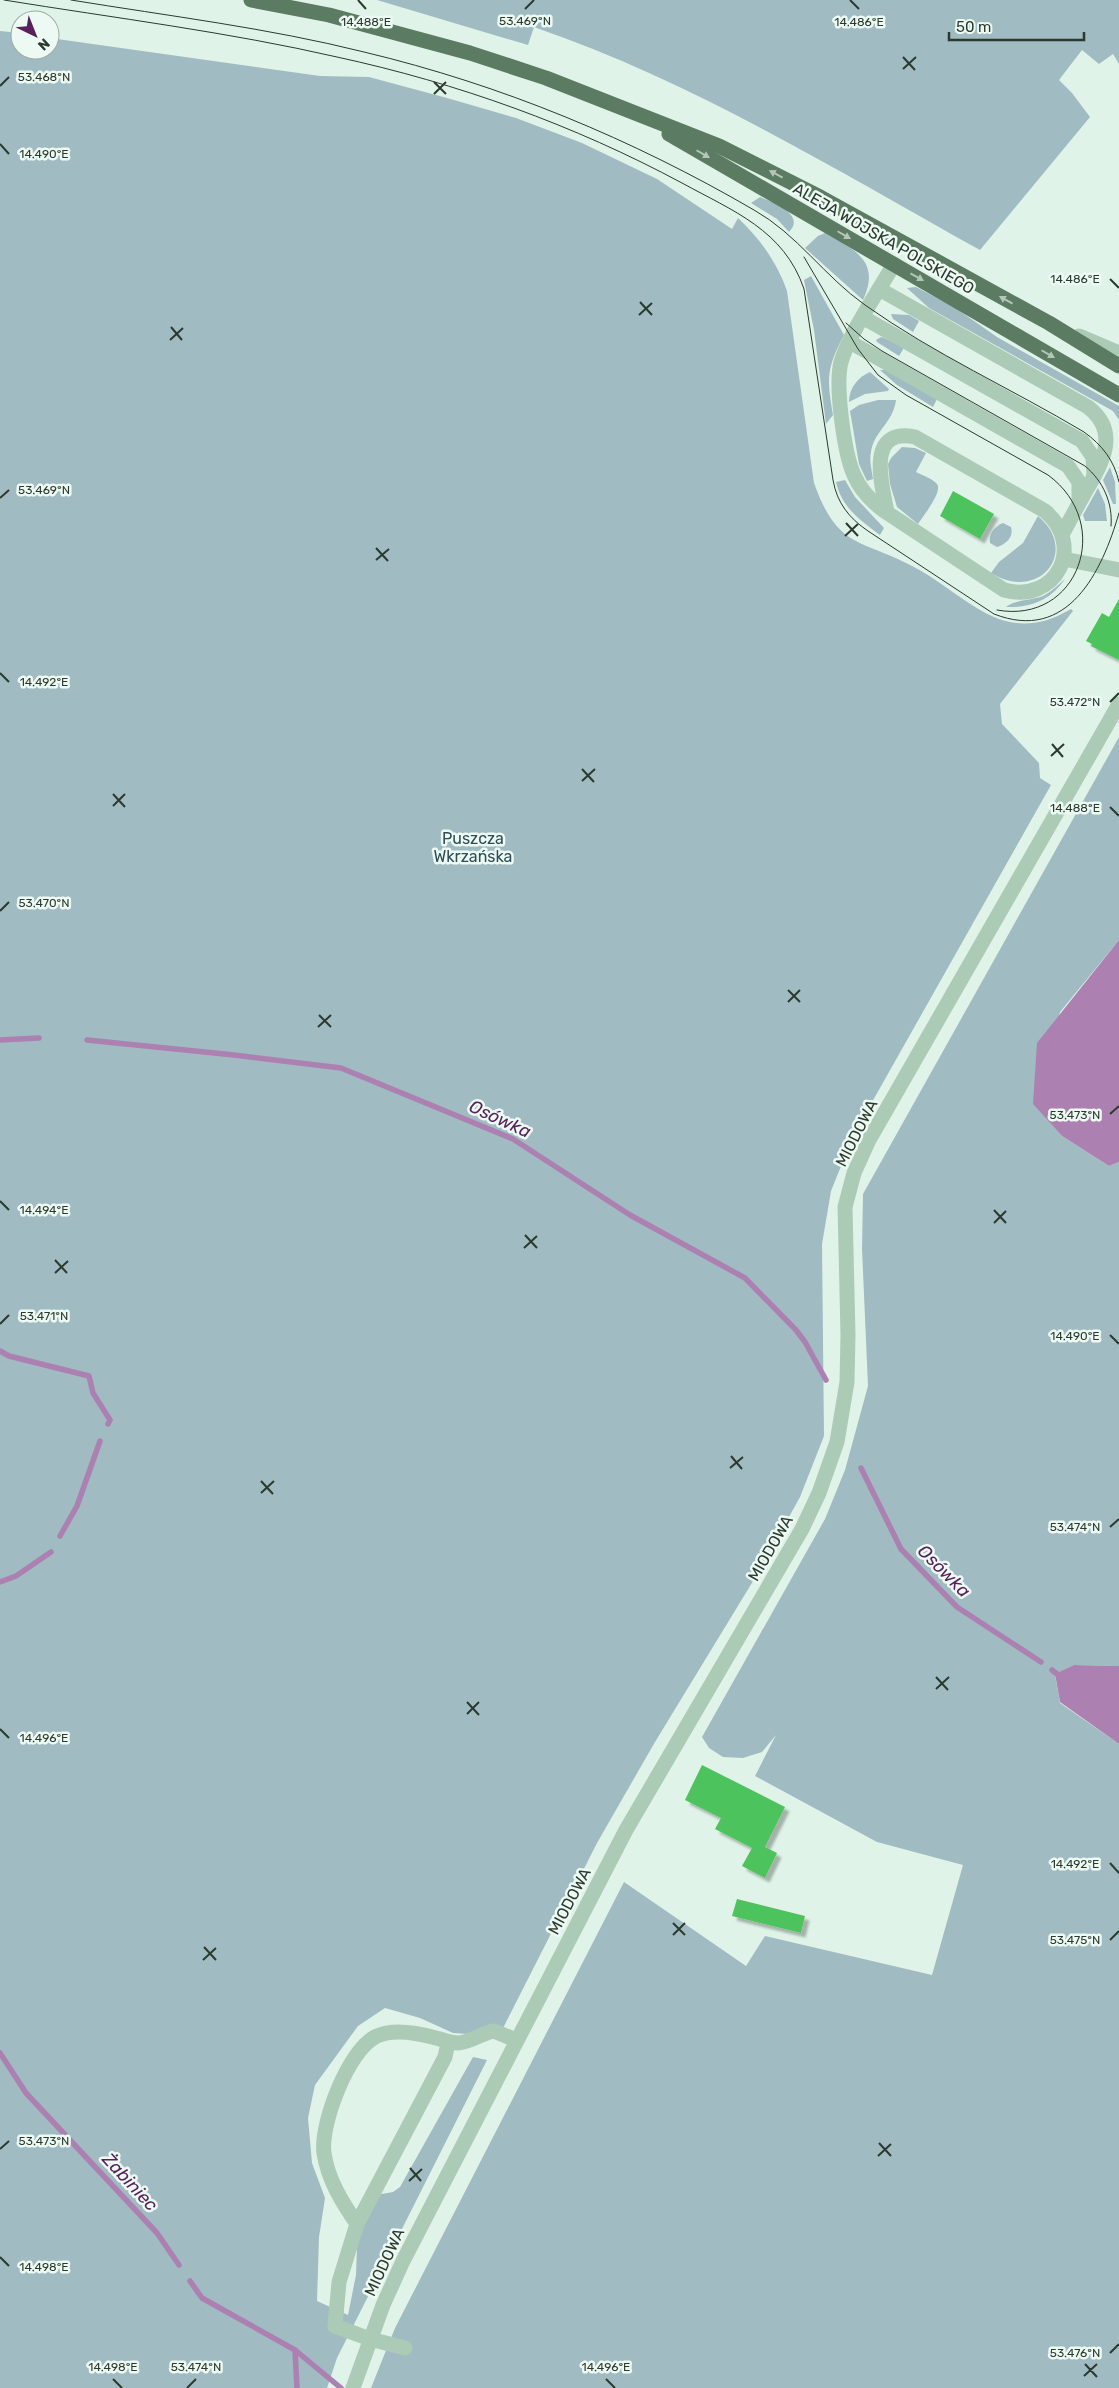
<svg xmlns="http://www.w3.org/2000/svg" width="1119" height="2388" font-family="Rubik,sans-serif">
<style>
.green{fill:#a0bbc2}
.water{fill:#ac80b0}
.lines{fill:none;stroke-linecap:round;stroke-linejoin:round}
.stream{stroke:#ac80b0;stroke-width:5.5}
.building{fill:#4ec35d;filter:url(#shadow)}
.minor{stroke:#accbb7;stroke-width:15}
.major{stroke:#5c7b63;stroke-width:15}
.tram{stroke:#2b3a2e;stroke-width:1}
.oneway{fill:#b3c7b9}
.ticks{fill:none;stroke:#2b3a2e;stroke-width:2}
.labels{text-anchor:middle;stroke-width:5;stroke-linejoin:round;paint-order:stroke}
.street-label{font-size:16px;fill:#2b3a2e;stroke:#edfaf3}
.park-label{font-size:16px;fill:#2f4d57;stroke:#edfaf3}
.water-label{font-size:18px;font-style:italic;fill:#58215b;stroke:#edfaf3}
.ticks-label{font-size:12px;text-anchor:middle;fill:#2b3a2e;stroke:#edfaf3;stroke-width:5;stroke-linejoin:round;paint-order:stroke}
</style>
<defs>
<filter id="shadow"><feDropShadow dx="4.5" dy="4.5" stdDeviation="1" flood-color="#0004"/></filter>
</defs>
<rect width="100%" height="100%" fill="#e0f3e8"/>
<g class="green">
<path d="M 377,0 L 1119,0 L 1119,64 L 1113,54 L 1099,64 L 1082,50 L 1059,80 L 1072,93 L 1090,117 L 980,250 C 835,169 691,81 534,27 L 528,45 Z"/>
<path d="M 0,31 L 20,33 L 20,50 L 50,50 L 50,38 L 320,76 L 369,77 L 447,98 L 516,118 L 582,143 L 657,179 L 732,229 L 738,218 C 760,239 777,262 787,291 L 814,483 C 838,550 860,538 914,567 C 970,597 1003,649 1071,609 L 1073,611 L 1000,704 L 1002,724 L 1039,763 L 1040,778 L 1051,785 L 854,1134 L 831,1191 L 822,1244 L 824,1436 L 800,1497 L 758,1573 L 655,1742 L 597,1843 L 499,2036 L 453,2033 L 420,2018 L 385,2008 L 358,2026 L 315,2085 L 308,2118 L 312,2163 L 325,2198 L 319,2237 L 317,2301 L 348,2315 L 356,2275 L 357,2248 L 363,2213 L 376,2195 L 393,2192 L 400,2187 L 473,2057 L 487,2060 L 337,2358 L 327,2388 L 0,2388 Z"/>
<path d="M 760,197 C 774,203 806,215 789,232 L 777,219 L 751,203 Z"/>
<path d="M 825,233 C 855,250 881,261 863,300 L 805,248 L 818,236 Z"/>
<path d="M 811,276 L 844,335 C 826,369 827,378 833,415 L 826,424 L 814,330 L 804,280 Z"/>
<polygon points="916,287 954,307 997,337 1119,406 1119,420 1113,411 929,308 907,288"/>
<polygon points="891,314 909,315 919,321 913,332 893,319"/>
<polygon points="881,337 905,346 899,356 877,342 876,340"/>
<polygon points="880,370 888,370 938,397 933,407 897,385"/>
<path d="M 870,372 L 889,389 L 888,391 L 865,394 L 849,402 C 849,388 858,377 870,372 Z"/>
<path d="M 878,400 L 896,400 C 893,423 874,431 871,452 C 869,460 872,471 873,479 L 867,481 L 859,464 L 850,411 L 859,405 Z"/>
<path d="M 902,447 L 915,448 L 926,453 L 916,472 C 922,475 933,479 937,484 C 943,492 923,516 918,524 L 897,507 L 890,484 L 888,464 L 891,458 Z"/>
<polygon points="1110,467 1115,482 1116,504 1113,504 1103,480"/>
<path d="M 845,480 L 855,497 L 884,528 L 880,535 C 860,520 842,508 836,482 Z"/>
<polygon points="1098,488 1105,504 1107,521 1085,521 1083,515"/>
<path d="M 1038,516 C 1080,551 1040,603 991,573 L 999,562 L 1023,543 Z"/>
<path d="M 1003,523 L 1011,527 C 1014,537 1006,544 997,547 L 990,543 C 988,534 995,526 1003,523 Z"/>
<path d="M 1065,579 C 1051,600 1031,608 1006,607 C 1017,599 1030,601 1043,596 C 1051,592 1058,585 1065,579 Z"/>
<polygon points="1119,737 1119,940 1060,1012 1033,1103 1062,1136 1109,1166 1119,1162 1119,1666 1074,1665 1055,1675 1060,1703 1119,1744 1119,2388 371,2388 395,2328 624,1882 746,1966 765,1936 932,1975 963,1865 877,1842 755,1776 776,1735 762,1752 743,1758 723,1757 709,1748 702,1737 825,1519 845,1470 868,1386 862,1249 863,1194"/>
</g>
<g class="water">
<polygon points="1119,940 1119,1162 1109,1166 1062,1136 1033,1104 1037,1043"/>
<polygon points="1074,1665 1119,1666 1119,1744 1060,1702 1055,1674"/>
</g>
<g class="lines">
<g class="stream">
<polyline points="0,1040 39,1038"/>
<polyline points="87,1040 234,1055 341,1068 513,1139 630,1215 745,1278 796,1330 805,1342 826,1380"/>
<polyline points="0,1351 9,1356 89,1376 93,1393 110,1420 108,1424"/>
<polyline points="861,1468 901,1549 957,1607 1041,1662"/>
<polyline points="60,1536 77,1506 100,1441"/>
<polyline points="0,1582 16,1576 51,1552"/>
<polyline points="1052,1670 1061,1677"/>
<polyline points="0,2053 26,2093 157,2233 179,2265"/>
<polyline points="190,2281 202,2298 295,2350 341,2388"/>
<polyline points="295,2350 297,2388"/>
</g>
</g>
<g class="building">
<polygon points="953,491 994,514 980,539 940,516"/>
<polygon points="1119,599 1119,660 1091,646 1092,644 1086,641 1102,613 1109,617"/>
<polygon points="702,1765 785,1807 765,1847 777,1853 765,1878 742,1866 752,1848 715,1829 721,1818 685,1800"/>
<polygon points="737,1899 805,1916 801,1933 732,1916"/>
</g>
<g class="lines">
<g class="minor">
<path d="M 879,289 L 1088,407 C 1119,431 1104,460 1087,489 C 1079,503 1071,518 1063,533"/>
<polyline points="864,318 1082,441 1093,457 1094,476"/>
<polyline points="1079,336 1119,353"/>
<polyline points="850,342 1068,466 1079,482 1079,502"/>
<path d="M 887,512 C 882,485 865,427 915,437 L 1045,511 C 1086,546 1056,604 1004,590 L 883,510 C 870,500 860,490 854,475 C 844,453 835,385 841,362 C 850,332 878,292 894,264"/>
<polyline points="1064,559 1119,570"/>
<path d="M 448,2043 L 445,2057 L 357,2224 C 342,2202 328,2180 324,2153 C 320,2124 349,2048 377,2036 C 394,2028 418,2033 436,2038 C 444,2040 450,2043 458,2043 C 472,2042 481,2033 494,2031 L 516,2040"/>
<polyline points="357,2224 339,2282 335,2326 370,2339 405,2348"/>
<polyline points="353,2388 383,2305 403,2261 626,1830 802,1529 819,1493 837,1442 847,1382 848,1335 845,1207 854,1173 869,1140 1119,704"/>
</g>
<g class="major">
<polyline points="251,0 329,15 470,53 546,78 719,146 820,197 1049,323 1119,366"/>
<polyline points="669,134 1119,395"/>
</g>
<g class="tram">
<path d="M 4,0 C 115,18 228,32 337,57 C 457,83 574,125 682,183 C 733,211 784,230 804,289 L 833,480 C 837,503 849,518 868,531 L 994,614 C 1068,643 1102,572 1119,513"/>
<path d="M 71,0 C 169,16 268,28 364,52 C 502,85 632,139 754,210 C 797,234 825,277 865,305 C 934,354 1012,389 1084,432 C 1102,445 1114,460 1119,482"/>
<path d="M 804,257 L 858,349 L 878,375 L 906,395 L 1048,475 C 1115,524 1078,625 997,610"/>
<path d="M 846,323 L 864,339 L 882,351 L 1085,466 C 1103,481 1113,503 1111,526"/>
</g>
</g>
<defs><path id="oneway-solid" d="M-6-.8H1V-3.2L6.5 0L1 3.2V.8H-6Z" transform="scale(1.25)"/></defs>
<g class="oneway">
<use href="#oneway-solid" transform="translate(703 154) rotate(30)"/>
<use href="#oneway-solid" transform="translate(776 174) rotate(-152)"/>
<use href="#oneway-solid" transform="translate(844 235) rotate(30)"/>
<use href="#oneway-solid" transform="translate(917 277) rotate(29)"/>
<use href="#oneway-solid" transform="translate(1006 300) rotate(-151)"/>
<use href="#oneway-solid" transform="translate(1048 354) rotate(30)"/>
</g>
<path class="ticks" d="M 358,0 L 366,9M 850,0 L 859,9M 525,9 L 534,0M 903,57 L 915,70M 903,69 L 916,57M 434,82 L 446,94M 0,86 L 9,77M 434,94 L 446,82M 0,144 L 9,154M 1110,279 L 1119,288M 640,302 L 652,315M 639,315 L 652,303M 171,327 L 182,340M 170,340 L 183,328M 0,498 L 9,490M 846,523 L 858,536M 845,536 L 858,524M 376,548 L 388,561M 376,560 L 389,549M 0,673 L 9,682M 1110,702 L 1119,693M 1052,744 L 1063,757M 1051,756 L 1064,744M 582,769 L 594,782M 582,781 L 595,769M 113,794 L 125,807M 113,806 L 125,794M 1110,807 L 1119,816M 0,911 L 9,902M 788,990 L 800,1002M 788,1002 L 800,990M 319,1015 L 331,1027M 318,1027 L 331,1015M 1110,1114 L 1119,1106M 0,1201 L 9,1210M 994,1210 L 1006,1223M 994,1223 L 1006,1211M 525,1235 L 537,1248M 524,1248 L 537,1236M 55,1260 L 67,1273M 55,1273 L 68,1261M 0,1324 L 9,1315M 1110,1335 L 1119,1344M 731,1456 L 742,1469M 730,1468 L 743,1457M 261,1481 L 273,1494M 261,1493 L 274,1481M 1110,1527 L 1119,1519M 936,1677 L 948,1690M 936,1689 L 949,1677M 467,1702 L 479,1715M 467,1714 L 479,1702M 0,1729 L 9,1738M 1110,1863 L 1119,1873M 673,1923 L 685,1935M 673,1935 L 685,1923M 1110,1940 L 1119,1931M 204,1947 L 216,1960M 203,1960 L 216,1948M 879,2143 L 891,2156M 0,2149 L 9,2141M 878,2156 L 891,2144M 410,2168 L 421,2181M 409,2181 L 422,2169M 0,2257 L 9,2266M 1110,2353 L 1119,2344M 1085,2364 L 1097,2377M 1084,2376 L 1097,2364M 113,2379 L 122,2388M 606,2379 L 615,2388M 187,2388 L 196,2379"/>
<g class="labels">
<g class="street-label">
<text transform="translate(884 238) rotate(30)" y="6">ALEJA WOJSKA POLSKIEGO</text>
<text transform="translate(856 1133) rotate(-63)" y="6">MIODOWA</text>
<text transform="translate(770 1548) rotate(-60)" y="6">MIODOWA</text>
<text transform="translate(569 1901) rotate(-62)" y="6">MIODOWA</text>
<text transform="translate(384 2262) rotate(-65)" y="6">MIODOWA</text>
</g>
<g class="park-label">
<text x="473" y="844">Puszcza<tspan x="473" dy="18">Wkrzańska</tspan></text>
</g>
<g class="water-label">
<text transform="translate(500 1119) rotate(25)" y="6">Osówka</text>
<text transform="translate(944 1571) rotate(45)" y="6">Osówka</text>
<text transform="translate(130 2182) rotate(47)" y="6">Żabiniec</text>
</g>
</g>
<g class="ticks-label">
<text x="525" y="25">53.469°N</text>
<text x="366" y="26">14.488°E</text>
<text x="859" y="26">14.486°E</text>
<text x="44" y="81">53.468°N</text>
<text x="44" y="158">14.490°E</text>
<text x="1075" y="283">14.486°E</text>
<text x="44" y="494">53.469°N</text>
<text x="44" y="686">14.492°E</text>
<text x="1075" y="706">53.472°N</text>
<text x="1075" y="812">14.488°E</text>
<text x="44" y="907">53.470°N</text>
<text x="1075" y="1119">53.473°N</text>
<text x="44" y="1214">14.494°E</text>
<text x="44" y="1320">53.471°N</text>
<text x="1075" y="1340">14.490°E</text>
<text x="1075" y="1531">53.474°N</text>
<text x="44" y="1742">14.496°E</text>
<text x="1075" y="1868">14.492°E</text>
<text x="1075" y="1944">53.475°N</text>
<text x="44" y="2145">53.473°N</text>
<text x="44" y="2271">14.498°E</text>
<text x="1075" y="2357">53.476°N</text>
<text x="113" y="2371">14.498°E</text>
<text x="606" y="2371">14.496°E</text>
<text x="196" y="2371">53.474°N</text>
</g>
<g transform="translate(35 35) rotate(137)"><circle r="24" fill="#edfaf3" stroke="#9fada4"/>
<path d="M0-4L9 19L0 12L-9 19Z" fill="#58215b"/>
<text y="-8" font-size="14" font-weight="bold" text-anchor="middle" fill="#2b3a2e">N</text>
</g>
<path d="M949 32v8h135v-8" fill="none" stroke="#2b3a2e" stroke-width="2.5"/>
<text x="956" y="32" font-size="15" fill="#2b3a2e" stroke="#edfaf3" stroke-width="4" paint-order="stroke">50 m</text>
</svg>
